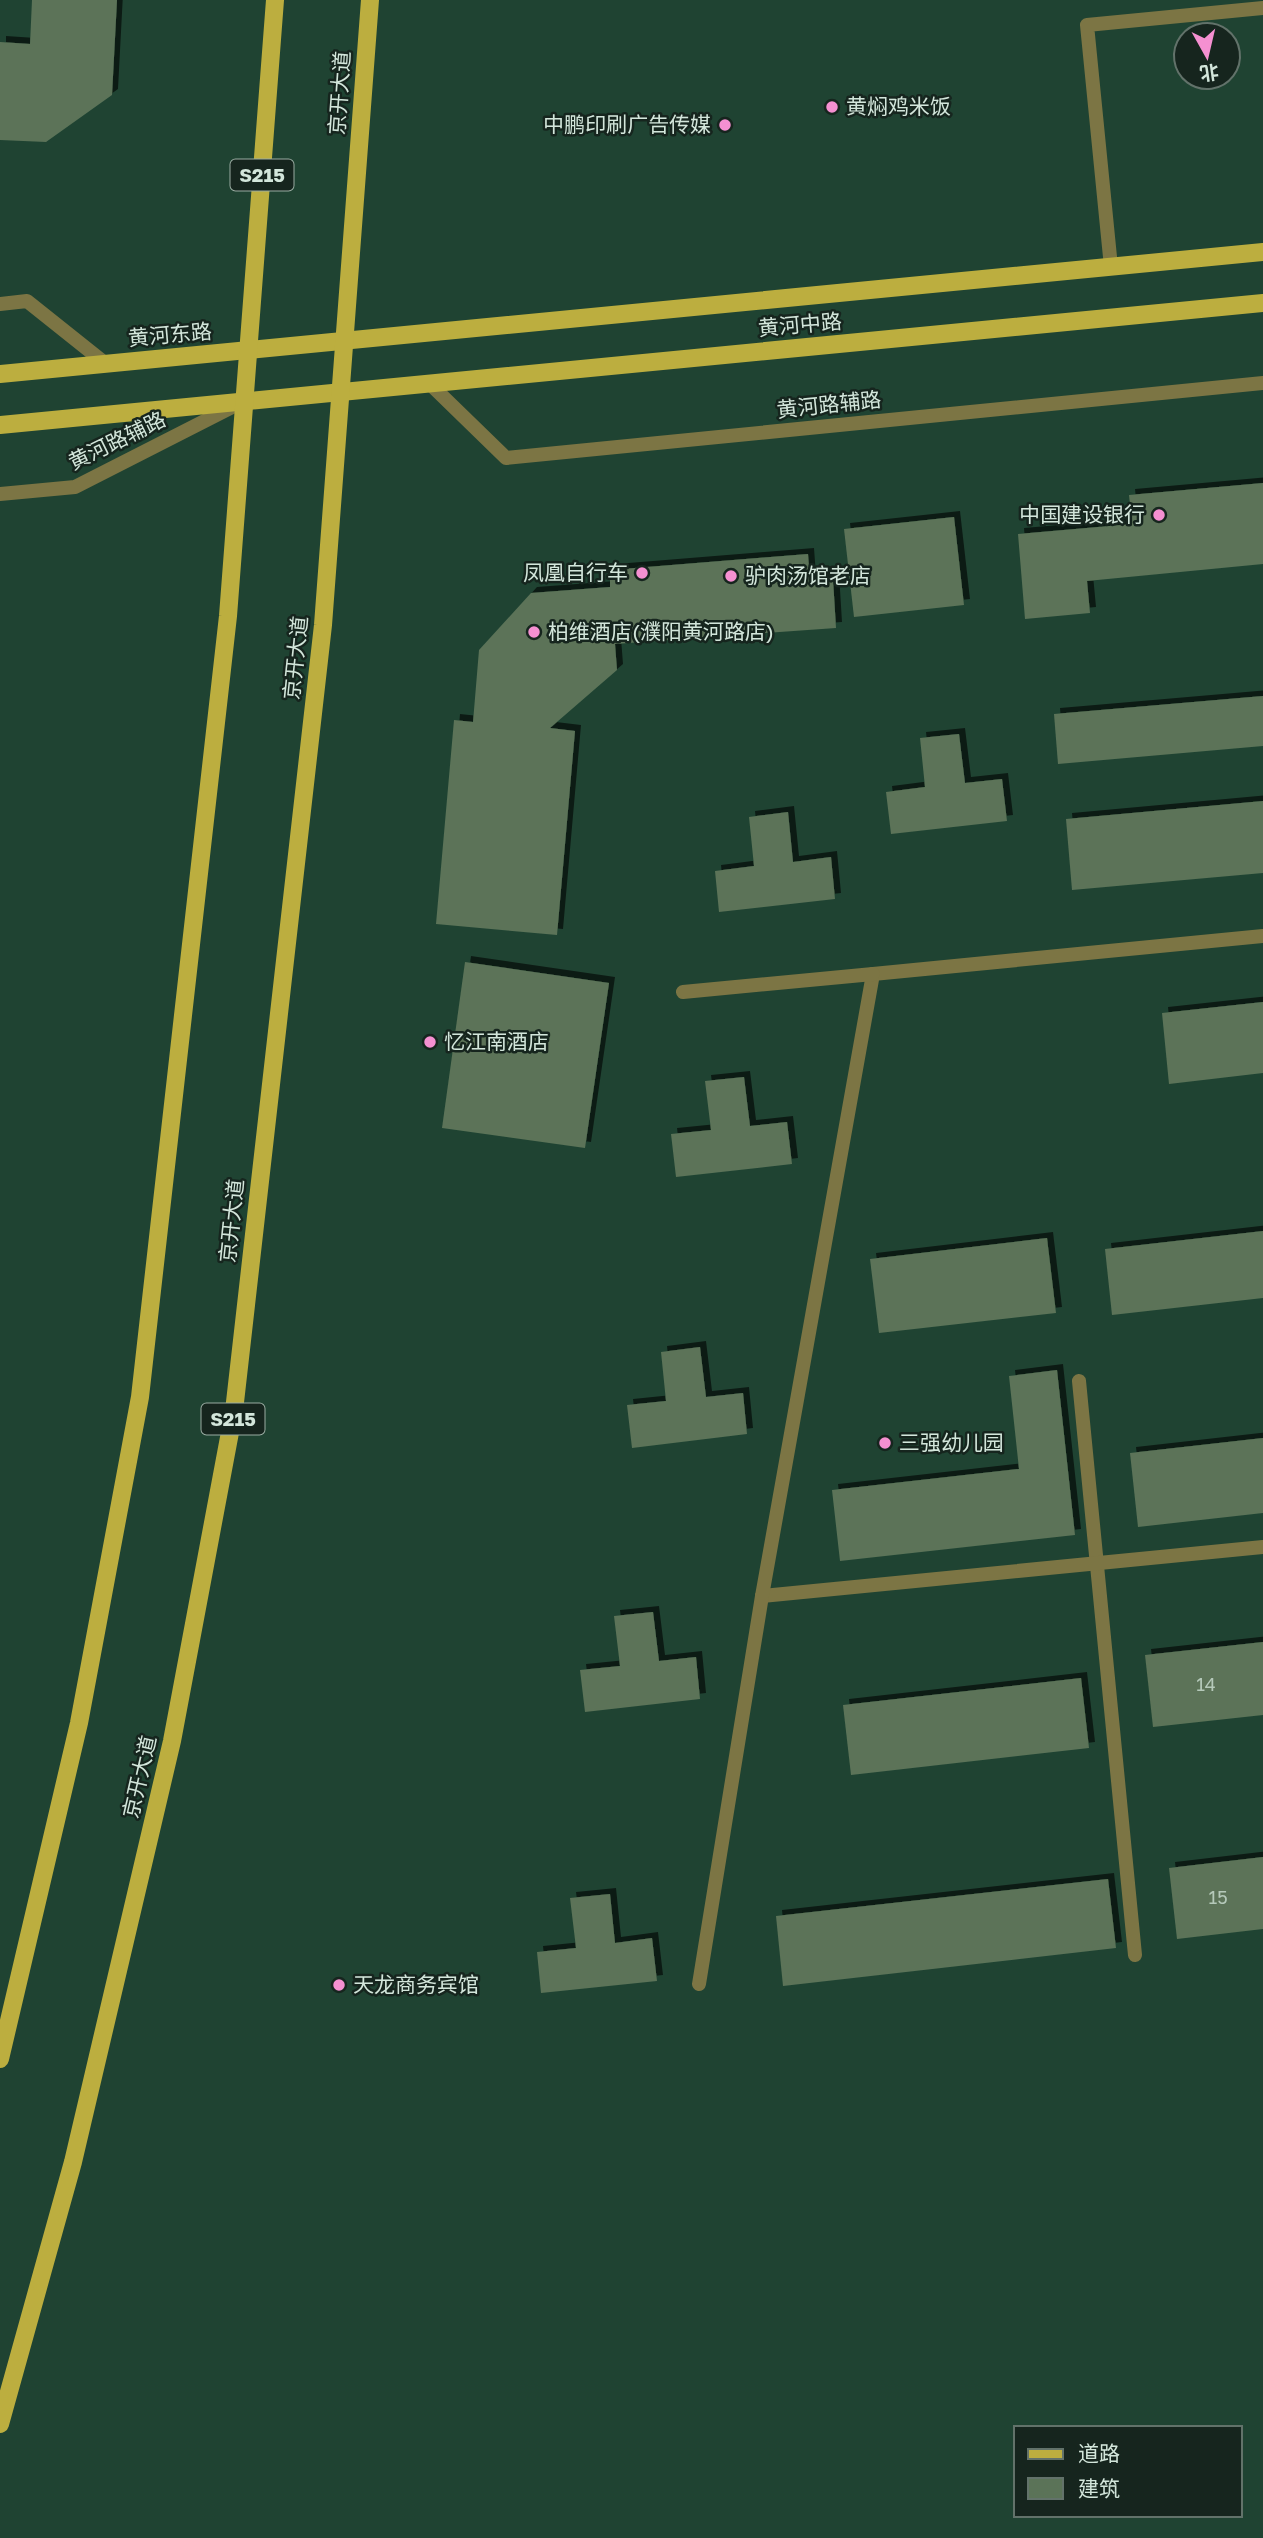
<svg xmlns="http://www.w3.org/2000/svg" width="1263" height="2538" font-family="'Golos Text','Noto Sans SC',sans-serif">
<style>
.building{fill:#5b7358;filter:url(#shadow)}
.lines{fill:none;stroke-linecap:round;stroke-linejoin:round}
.lane{stroke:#7c7544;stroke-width:14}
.street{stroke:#7c7544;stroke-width:14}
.primary{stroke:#bcae3f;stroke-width:18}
.poi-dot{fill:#f590d1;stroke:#16251e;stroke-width:2.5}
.labels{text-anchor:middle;stroke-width:5;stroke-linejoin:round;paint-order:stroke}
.number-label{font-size:18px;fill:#b5c9ba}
.shield{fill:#16251e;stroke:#9aaca2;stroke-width:2}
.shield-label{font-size:19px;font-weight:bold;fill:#d3e6db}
.street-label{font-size:21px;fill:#d3e6db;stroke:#16251e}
.poi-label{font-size:21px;fill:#d3e6db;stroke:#16251e;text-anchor:start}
</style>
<defs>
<filter id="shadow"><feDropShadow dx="6" dy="-6" stdDeviation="0" flood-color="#0009"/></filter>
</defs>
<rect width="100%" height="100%" fill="#1f4332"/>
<g class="building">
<polygon points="32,0 117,0 112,95 46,142 0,140 0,42 30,44"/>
<polygon points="1263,483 1263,564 1087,581 1090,613 1025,619 1018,534 1132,524 1129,495"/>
<polygon points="954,517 964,605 854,617 844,529"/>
<polygon points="808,554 810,581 833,579 836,628 615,644 617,670 550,728 575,731 557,935 436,924 454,720 473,722 479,650 531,593 610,587 610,570"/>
<polygon points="1263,696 1263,746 1058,764 1054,714"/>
<polygon points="959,734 965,783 1002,779 1007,821 891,834 886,792 925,787 920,738"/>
<polygon points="1263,801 1263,873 1072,890 1066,819"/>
<polygon points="788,812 793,862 831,857 835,899 719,912 715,871 754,866 749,817"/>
<polygon points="465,962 609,983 585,1148 442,1128"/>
<polygon points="1263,1002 1263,1073 1169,1084 1162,1013"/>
<polygon points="744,1077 750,1126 787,1122 792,1164 676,1177 671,1134 711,1130 705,1081"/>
<polygon points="1263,1231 1263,1298 1112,1315 1105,1249"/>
<polygon points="1047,1238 1056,1313 879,1333 870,1259"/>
<polygon points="700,1347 706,1397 743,1393 747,1434 632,1448 627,1405 666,1401 661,1352"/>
<polygon points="1057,1370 1075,1535 840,1561 832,1490 1019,1469 1009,1376"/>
<polygon points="1263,1438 1263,1513 1138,1527 1130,1453"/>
<polygon points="653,1612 659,1661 696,1657 700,1699 585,1712 580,1670 620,1666 614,1616"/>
<polygon points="1263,1642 1263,1715 1153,1727 1145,1655"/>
<polygon points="1081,1678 1089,1748 851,1775 843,1705"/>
<polygon points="1263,1857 1263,1929 1177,1939 1169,1868"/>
<polygon points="1108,1879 1116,1948 783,1986 776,1916"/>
<polygon points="610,1894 615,1943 652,1938 657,1981 541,1993 537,1952 576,1948 570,1898"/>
</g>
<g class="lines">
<g class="lane">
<polyline points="1111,267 1087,25 1263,8"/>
<polyline points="0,304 27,301 106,364"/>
<polyline points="429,383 506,458 1263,383"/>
<polyline points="0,494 75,487 238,404"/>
<polyline points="1079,1381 1135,1955"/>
<polyline points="762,1596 1263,1547"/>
<polyline points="699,1984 762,1596 873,974 1263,936"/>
</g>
<polyline class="street" points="683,992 873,974"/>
<g class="primary">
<polyline points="0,374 1263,252"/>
<polyline points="0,425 1263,303"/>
<polyline points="0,2059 79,1723 140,1397 228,616 275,0"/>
<polyline points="0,2424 73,2162 172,1741 234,1411 323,625 370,0"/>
</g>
</g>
<g class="poi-dot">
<circle cx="832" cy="107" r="7"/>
<circle cx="725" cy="125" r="7"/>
<circle cx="1159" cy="515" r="7"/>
<circle cx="642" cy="573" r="7"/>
<circle cx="731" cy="576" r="7"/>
<circle cx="534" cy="632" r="7"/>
<circle cx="430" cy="1042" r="7"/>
<circle cx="885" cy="1443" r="7"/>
<circle cx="339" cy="1985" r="7"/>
</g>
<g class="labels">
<g class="number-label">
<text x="1206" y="1691">14</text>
<text x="1218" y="1904">15</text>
</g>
<g class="shield">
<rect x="230.5" y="159.5" width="63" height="31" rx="5"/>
<rect x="201.5" y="1403.5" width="63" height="31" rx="5"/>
</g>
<g class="shield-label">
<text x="262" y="182">S215</text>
<text x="233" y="1426">S215</text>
</g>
<g class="street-label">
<text transform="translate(340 93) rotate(-86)" y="7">京开大道</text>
<text transform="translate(800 325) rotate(-5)" y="7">黄河中路</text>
<text transform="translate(170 335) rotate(-5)" y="7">黄河东路</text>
<text transform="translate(829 405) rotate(-6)" y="7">黄河路辅路</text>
<text transform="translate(117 441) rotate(-26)" y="7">黄河路辅路</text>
<text transform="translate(296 658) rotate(-84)" y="7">京开大道</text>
<text transform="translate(232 1221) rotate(-84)" y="7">京开大道</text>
<text transform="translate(140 1777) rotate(-77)" y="7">京开大道</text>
</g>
<g class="poi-label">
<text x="846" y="114">黄焖鸡米饭</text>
<text x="711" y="132" text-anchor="end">中鹏印刷广告传媒</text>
<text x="1145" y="522" text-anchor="end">中国建设银行</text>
<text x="628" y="580" text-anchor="end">凤凰自行车</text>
<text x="745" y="583">驴肉汤馆老店</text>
<text x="548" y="639">柏维酒店(濮阳黄河路店)</text>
<text x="444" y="1049">忆江南酒店</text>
<text x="899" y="1450">三强幼儿园</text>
<text x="353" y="1992">天龙商务宾馆</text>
</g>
</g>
<rect x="1014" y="2426" width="228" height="91" fill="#16251e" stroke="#62726a" stroke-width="2"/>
<rect x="1028" y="2449" width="35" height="10" fill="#bcae3f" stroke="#62726a" stroke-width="2"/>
<text x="1078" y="2461" font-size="21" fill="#d3e6db">道路</text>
<rect x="1028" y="2478" width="35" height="21" fill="#5b7358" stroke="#62726a" stroke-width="2"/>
<text x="1078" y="2496" font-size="21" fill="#d3e6db">建筑</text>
<g transform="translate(1207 56) rotate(172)"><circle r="33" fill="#16251e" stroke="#62726a" stroke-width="2"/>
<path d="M0-5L12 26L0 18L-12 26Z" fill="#f590d1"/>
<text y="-10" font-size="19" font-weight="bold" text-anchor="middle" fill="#d3e6db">北</text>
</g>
</svg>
